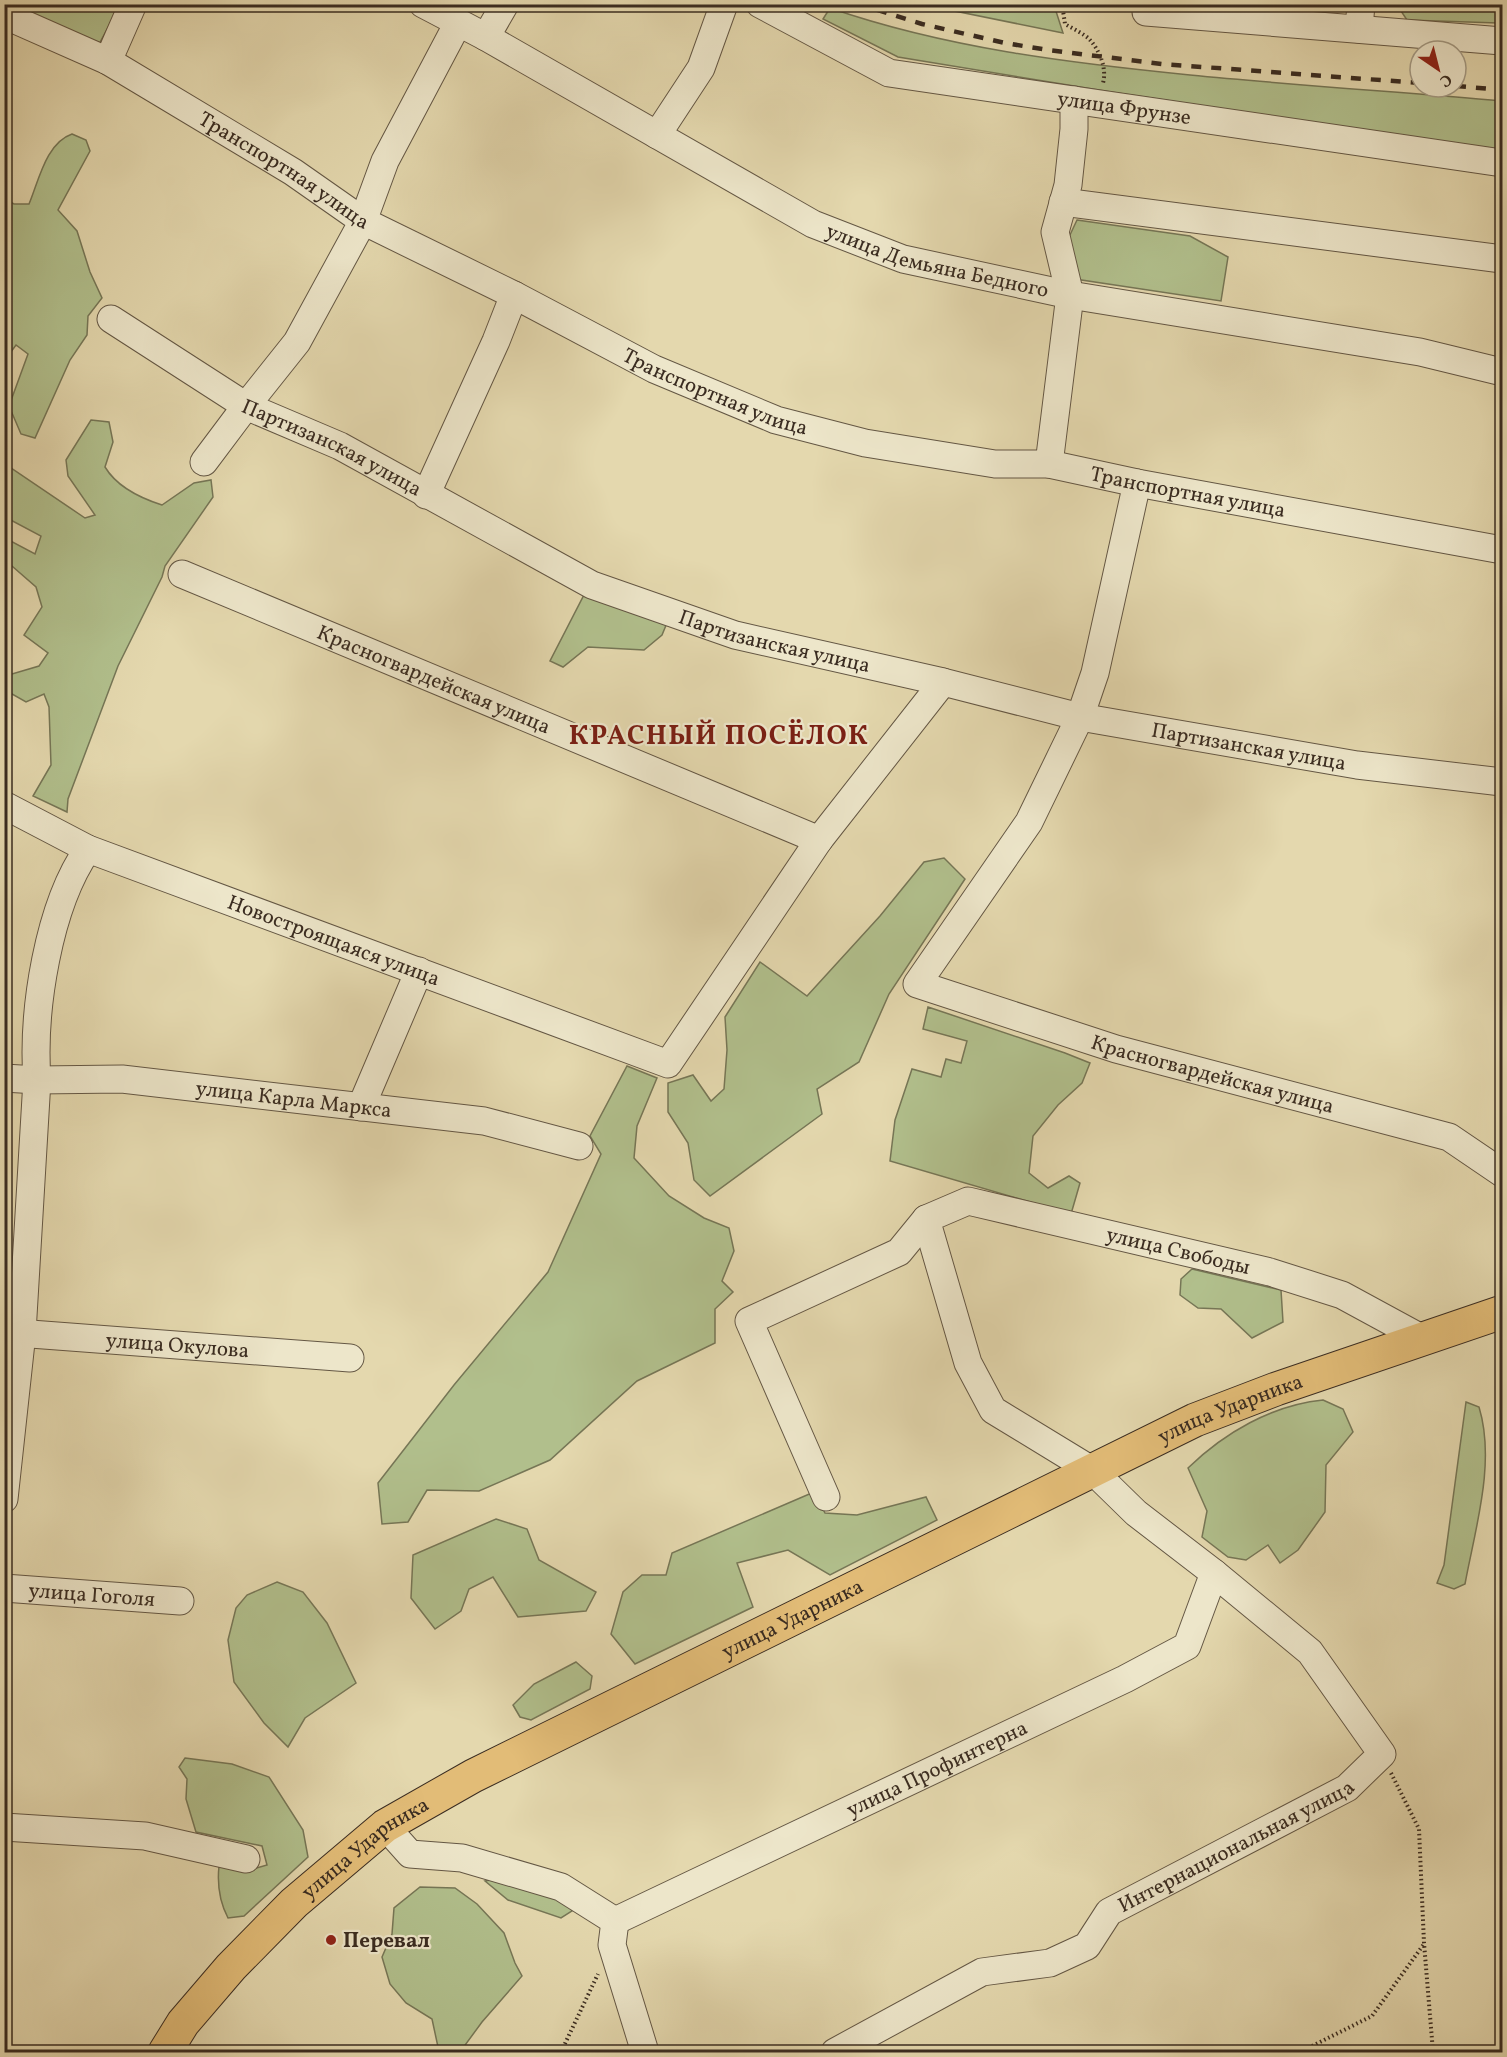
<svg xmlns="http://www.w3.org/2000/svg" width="1507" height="2057" font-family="Vollkorn,serif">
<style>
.green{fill:#b1bf8c;stroke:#767656;stroke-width:1.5}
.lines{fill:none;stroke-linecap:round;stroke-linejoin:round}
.minor-casing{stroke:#645744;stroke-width:29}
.major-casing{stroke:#3a2c21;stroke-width:35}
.path{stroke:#3a2c21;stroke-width:4;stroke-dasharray:1.5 3;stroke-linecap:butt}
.minor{stroke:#ede6ca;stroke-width:27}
.major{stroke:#e2bc77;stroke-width:33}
.rail{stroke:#3a2c21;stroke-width:4.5;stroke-dasharray:10 10;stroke-linecap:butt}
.poi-dot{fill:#8f2418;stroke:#ede6ca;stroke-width:2}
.labels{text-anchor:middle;stroke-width:4.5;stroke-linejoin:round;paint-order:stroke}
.street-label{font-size:21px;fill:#3a2c21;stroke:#ede6ca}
.poi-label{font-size:21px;font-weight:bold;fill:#3a2c21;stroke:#ede6ca;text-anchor:start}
.district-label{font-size:27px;font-weight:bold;letter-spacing:1.5px;fill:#7a1f14;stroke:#ede6ca}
</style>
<rect width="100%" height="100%" fill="#e4d8ae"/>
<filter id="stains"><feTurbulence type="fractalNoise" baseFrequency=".00333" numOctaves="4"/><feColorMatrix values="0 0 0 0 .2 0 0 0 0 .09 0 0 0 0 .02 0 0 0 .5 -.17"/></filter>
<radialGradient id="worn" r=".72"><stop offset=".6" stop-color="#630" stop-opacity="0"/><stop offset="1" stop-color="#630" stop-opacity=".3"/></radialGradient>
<g class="green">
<polygon points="19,5 120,5 98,46 23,12"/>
<polygon points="925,5 1054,5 1063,33"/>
<polygon points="1397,5 1502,5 1502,16 1498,23 1407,20"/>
<path d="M 830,8 C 946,48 1069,63 1190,75 C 1294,85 1398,92 1502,101 L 1502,151 L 1111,92 L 898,57 L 823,19 Z"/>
<path d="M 72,134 L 86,140 L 90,151 L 58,210 L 77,231 L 90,272 L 102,298 L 88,316 L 87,335 L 70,360 L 35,438 L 21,434 L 9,406 L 28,354 L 16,345 L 5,360 L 5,199 L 14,204 L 29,204 C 39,180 46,143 72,134 Z"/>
<polygon points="1077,220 1190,236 1228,257 1221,301 1075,279 1069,237"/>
<path d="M 91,420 L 109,422 L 113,442 L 105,467 C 117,487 140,498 162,505 L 194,483 L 211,480 L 213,497 L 165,566 L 162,577 L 118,666 L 68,799 L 67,812 L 33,796 L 51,765 L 49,707 L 44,694 L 26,702 L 5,690 L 5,676 L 39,666 L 48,653 L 24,635 L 42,607 L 36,587 L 5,560 L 5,538 L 35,554 L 41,536 L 5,517 L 5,464 L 85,518 L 95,515 L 68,476 L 66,460 Z"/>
<polygon points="585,593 669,618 662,635 644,650 588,647 563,667 550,661"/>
<polygon points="944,858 965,879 889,994 859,1062 817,1089 822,1114 710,1196 694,1180 688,1143 668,1112 668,1083 693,1075 711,1101 724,1089 727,1050 725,1017 760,962 807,996 880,916 924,862"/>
<polygon points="928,1007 1065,1053 1090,1063 1082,1083 1058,1105 1033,1136 1029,1173 1048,1188 1069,1176 1080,1183 1071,1214 890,1161 895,1120 912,1069 941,1077 946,1059 961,1063 967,1041 923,1029"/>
<polygon points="627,1066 657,1078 637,1126 634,1158 669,1196 704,1218 729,1228 734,1251 722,1281 733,1292 715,1309 715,1343 637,1381 550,1460 479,1491 427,1490 408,1522 382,1524 378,1483 454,1385 548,1272 601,1154 590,1136"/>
<polygon points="1192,1269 1281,1290 1283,1322 1252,1338 1221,1309 1198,1308 1180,1295 1181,1279"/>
<path d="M 1323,1400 L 1343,1409 L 1353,1432 L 1326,1465 L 1325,1512 L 1298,1550 L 1280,1563 L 1268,1545 L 1246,1560 L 1228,1557 L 1202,1537 L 1207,1511 L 1188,1468 C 1224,1433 1272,1405 1323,1400 Z"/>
<path d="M 1466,1402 L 1479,1407 C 1496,1463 1475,1529 1465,1584 L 1454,1589 L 1437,1583 L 1444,1565 Z"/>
<polygon points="814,1492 825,1513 857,1515 926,1497 937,1520 830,1575 788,1550 737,1563 753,1607 635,1664 611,1634 623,1592 642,1575 666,1575 672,1553"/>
<polygon points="496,1519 527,1529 539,1560 596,1592 586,1611 518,1617 493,1577 469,1589 461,1611 435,1629 411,1598 413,1555"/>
<polygon points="277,1582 303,1592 327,1623 356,1683 305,1718 288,1747 264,1723 234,1682 228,1640 236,1608 247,1595"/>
<polygon points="576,1662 592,1676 590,1689 531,1720 520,1717 513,1705 534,1684"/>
<path d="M 185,1758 L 232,1764 L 269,1777 L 303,1830 L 308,1857 L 244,1916 L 228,1918 C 219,1901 217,1885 219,1866 L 250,1870 L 267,1865 L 262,1846 L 196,1832 L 186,1799 L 187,1779 L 179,1767 Z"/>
<polygon points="506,1877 570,1904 572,1911 561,1918 508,1900 485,1881"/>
<polygon points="420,1887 455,1888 477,1904 504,1933 515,1963 522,1976 482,2022 460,2052 452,2052 438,2047 432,2019 406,2003 390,1984 382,1957 392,1934 394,1908"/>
</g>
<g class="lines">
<g class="minor-casing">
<g id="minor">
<path id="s1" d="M 423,4 L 486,37 L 813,224 L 903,259 L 1070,295 L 1420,352 L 1502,372"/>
<path id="s2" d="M 760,4 L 889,73 L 1502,163"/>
<polyline points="1146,12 1502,41"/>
<path id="s3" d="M 4,15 L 108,61 L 293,172 L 363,221 L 514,295 L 654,369 L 776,420 L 865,443 L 995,464 L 1049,464 L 1137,483 L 1502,550"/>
<polyline points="1359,29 1361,4"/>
<polyline points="486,37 505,4"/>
<polyline points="108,61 133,4"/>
<polyline points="657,135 701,68 724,4"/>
<polyline points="1063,202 1502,259"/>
<path id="s4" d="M 111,319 L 246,406 L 340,446 L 592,585 L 735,635 L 943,682 L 1080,717 L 1357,765 L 1502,782"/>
<polyline points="204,462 246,406 297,342 363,221 385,161 458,23"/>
<polyline points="1049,464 1070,295 1055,232 1068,185 1074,129 1074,100"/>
<path id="s5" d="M 1137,483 L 1095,673 L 1080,717 L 1029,822 L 917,984 L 1116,1049 L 1449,1137 L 1502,1173"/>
<polyline points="426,495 496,341 514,295"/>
<path id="s6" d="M 182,574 L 819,840"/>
<path id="s7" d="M 4,805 L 88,849 L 668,1064 L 819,840 L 943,682"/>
<path id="s8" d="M 4,1078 L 37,1080 L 122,1079 L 484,1121 L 579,1146"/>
<polyline points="361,1107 419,971"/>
<path id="s9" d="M 4,1332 L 350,1358"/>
<polyline points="826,1497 749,1321 899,1252 926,1219"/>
<path d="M 4,1499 L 22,1333 L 37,1080 C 32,1011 48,906 88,849"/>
<path id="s10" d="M 4,1588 L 180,1601"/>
<polyline points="385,1826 410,1854 462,1858 561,1887 615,1921 612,1945 645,2052"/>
<polyline points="4,1827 145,1836 246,1859"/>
<path id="s11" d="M 615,1921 L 1125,1679 L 1187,1646 L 1214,1573"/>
<path id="s12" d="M 835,2052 L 982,1972 L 1050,1963 L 1087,1946 L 1109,1912 L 1347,1788 L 1382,1754 L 1310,1652 L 1214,1573 L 1136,1513 L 1093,1471 L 993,1410 L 968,1363 L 926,1219 L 968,1201 L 1270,1272 L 1342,1295 L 1423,1339"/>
</g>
</g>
<g class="major-casing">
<g id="major">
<path id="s13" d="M 165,2052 L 183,2023 L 231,1967 L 294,1903 L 385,1826 L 473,1776 L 1195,1420 L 1276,1389 L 1502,1312"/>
</g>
</g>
<g class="path">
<path d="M 1062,4 L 1065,24 C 1073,29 1085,34 1090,40 C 1100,51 1107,69 1103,83"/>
<polyline points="1391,1773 1419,1829 1424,1943 1433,2052"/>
<polyline points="561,2052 598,1974"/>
<polyline points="1300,2052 1372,2016 1424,1944"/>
</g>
<use href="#minor" class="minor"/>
<use href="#major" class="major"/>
<g class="rail">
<polyline points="858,4 922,24 1005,43 1048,50 1162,64 1420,83"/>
<polyline points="1456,86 1502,90"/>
</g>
</g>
<circle class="poi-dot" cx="331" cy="1940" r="6"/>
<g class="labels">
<g class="street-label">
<text dy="7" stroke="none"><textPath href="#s2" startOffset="384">улица Фрунзе</textPath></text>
<text dy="7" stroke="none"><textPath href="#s3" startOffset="321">Транспортная улица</textPath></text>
<text dy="7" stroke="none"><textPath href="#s1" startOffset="578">улица Демьяна Бедного</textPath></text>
<text dy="7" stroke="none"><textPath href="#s3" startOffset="807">Транспортная улица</textPath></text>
<text dy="7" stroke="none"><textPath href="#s4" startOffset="256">Партизанская улица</textPath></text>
<text dy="7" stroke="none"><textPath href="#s3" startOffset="1293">Транспортная улица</textPath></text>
<text dy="7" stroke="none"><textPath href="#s4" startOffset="742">Партизанская улица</textPath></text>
<text dy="7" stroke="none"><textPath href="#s6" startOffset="273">Красногвардейская улица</textPath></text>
<text dy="7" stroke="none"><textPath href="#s4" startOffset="1228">Партизанская улица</textPath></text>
<text dy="7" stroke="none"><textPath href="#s7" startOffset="357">Новостроящаяся улица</textPath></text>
<text dy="7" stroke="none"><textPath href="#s5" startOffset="864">Красногвардейская улица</textPath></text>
<text dy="7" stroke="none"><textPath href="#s8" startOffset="291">улица Карла Маркса</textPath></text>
<text dy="7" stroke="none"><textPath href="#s12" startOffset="1624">улица Свободы</textPath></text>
<text dy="7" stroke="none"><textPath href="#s9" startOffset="174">улица Окулова</textPath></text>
<text dy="7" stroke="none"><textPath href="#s13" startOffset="1260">улица Ударника</textPath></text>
<text dy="7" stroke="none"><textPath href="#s10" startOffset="88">улица Гоголя</textPath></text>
<text dy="7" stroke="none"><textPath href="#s13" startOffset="774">улица Ударника</textPath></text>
<text dy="7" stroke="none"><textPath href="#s11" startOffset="356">улица Профинтерна</textPath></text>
<text dy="7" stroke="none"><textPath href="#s12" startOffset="460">Интернациональная улица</textPath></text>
<text dy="7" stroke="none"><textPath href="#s13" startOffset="288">улица Ударника</textPath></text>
</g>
<g class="poi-label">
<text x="343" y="1947">Перевал</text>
</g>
<g class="district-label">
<text x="719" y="744">КРАСНЫЙ ПОСЁЛОК</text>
</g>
</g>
<rect width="1507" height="2057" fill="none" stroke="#e4d8ae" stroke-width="24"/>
<rect x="6" y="6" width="1495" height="2045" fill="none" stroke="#3a2c21" stroke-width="3"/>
<rect x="12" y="12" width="1483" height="2033" fill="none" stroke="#3a2c21" stroke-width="1.5"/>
<g transform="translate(1438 69) rotate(145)"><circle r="28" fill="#ede6ca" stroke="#a59c86" stroke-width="1.5"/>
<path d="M0-4.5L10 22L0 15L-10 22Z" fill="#8f2418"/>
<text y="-9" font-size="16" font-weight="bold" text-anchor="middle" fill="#3a2c21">С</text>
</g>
<rect width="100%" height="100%" filter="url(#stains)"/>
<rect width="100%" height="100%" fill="url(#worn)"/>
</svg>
